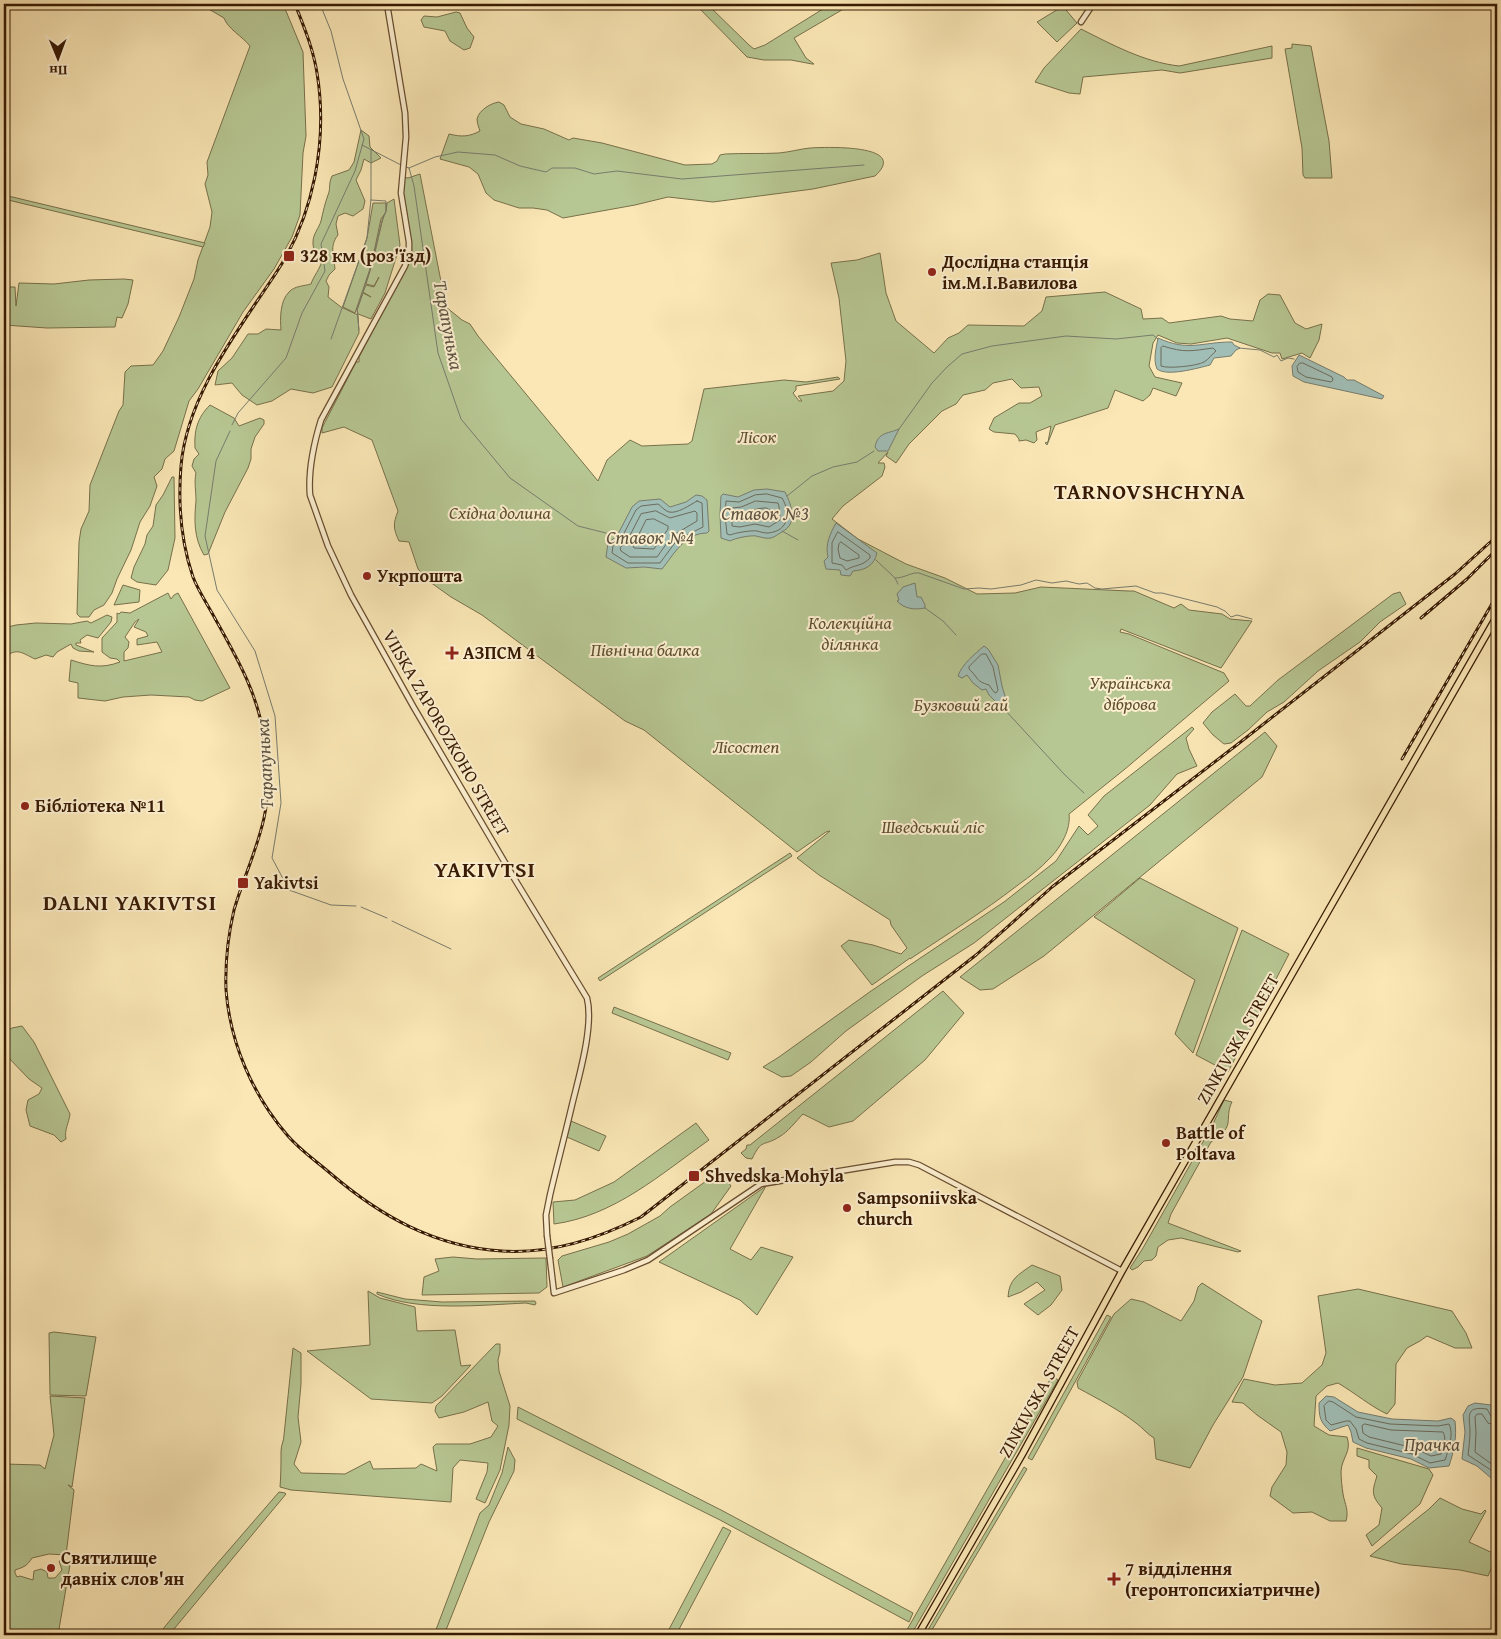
<svg xmlns="http://www.w3.org/2000/svg" width="1501" height="1639" font-family="'Gentium Book Plus',serif">
<style>
.green{fill:#b7c793;stroke:#78704b;fill-rule:evenodd}
.water{fill:#a1beb6;stroke:#777c6e}
.lines{fill:none;stroke-linecap:round;stroke-linejoin:round}
.shore{stroke:#6c6c5c;stroke-width:1}
.stream{stroke:#777c6e;stroke-width:1}
.tertiary-casing{stroke:#684d30;stroke-width:7}
.primary-casing{stroke:#381a03;stroke-width:8}
.tertiary{stroke:#fcefcf;stroke-width:4.5}
.primary{stroke:#fae7b5;stroke-width:5.5}
.rail-casing{stroke:#381a03;stroke-width:3}
.rail{stroke:#fcefcf;stroke-width:1;stroke-dasharray:4;stroke-linecap:butt}
.tertiary-bridge-casing{stroke:#684d30;stroke-width:7;stroke-linecap:butt}
.tertiary-bridge{stroke:#fcefcf;stroke-width:4.5}
.poi-dot{fill:#8f2418;stroke:#fcefcf;stroke-width:2}
.labels{text-anchor:middle;stroke-width:4;stroke-linejoin:round;paint-order:stroke}
.poi-label{font-size:18px;font-weight:bold;fill:#381a03;stroke:#fcefcf;text-anchor:start}
.park-label{font-size:18px;font-style:italic;fill:#5e4e2e;stroke:#fcefcf}
.street-label{font-size:18px;fill:#381a03;stroke:#fcefcf}
.water-label{font-size:19px;font-style:italic;fill:#5d5342;stroke:#fcefcf}
.district-label{font-size:22px;font-weight:bold;letter-spacing:1px;fill:#381a03;stroke:#fcefcf}
</style>
<rect width="100%" height="100%" fill="#fae7b5"/>
<filter id="stains"><feTurbulence type="fractalNoise" baseFrequency=".004" numOctaves="4"/><feColorMatrix values="0 0 0 0 .2 0 0 0 0 .09 0 0 0 0 .02 0 0 0 .5 -.17"/></filter>
<radialGradient id="worn" r=".72"><stop offset=".6" stop-color="#630" stop-opacity="0"/><stop offset="1" stop-color="#630" stop-opacity=".3"/></radialGradient>
<g class="green">
<path d="M 203,4 L 281,4 L 286,11 L 303,52 L 306,136 L 303,153 L 300,215 L 292,237 L 274,269 L 243,312 L 198,389 L 189,401 L 174,451 L 165,459 L 162,469 L 154,477 L 157,486 L 150,506 L 140,522 L 131,550 L 117,579 L 112,593 L 104,605 L 94,610 L 89,617 L 80,617 L 77,614 L 79,542 L 81,529 L 89,511 L 90,485 L 119,411 L 123,405 L 125,372 L 131,366 L 153,365 L 163,351 L 179,317 L 194,279 L 198,260 L 210,227 L 212,212 L 205,184 L 208,175 L 207,162 L 250,46 C 242,36 228,29 224,18 L 207,8 Z"/>
<polygon points="695,4 707,4 749,45 754,49 765,45 831,4 852,4 794,38 806,58 814,64 812,64 791,60 764,60 747,57"/>
<polygon points="1057,4 1061,4 1077,23 1057,42 1037,22 1060,8"/>
<polygon points="456,12 460,13 467,28 474,37 470,48 464,50 450,41 445,31 424,27 421,20 424,16 437,17"/>
<path d="M 1081,29 C 1113,45 1144,62 1179,66 L 1272,46 L 1272,58 L 1180,73 L 1162,70 L 1083,77 L 1080,94 L 1069,93 L 1035,82 L 1044,68 Z"/>
<polygon points="1292,44 1311,46 1329,141 1332,178 1305,178 1303,175 1302,148 1285,49 1292,48"/>
<path d="M 499,102 L 504,105 L 510,117 L 521,124 L 544,129 L 569,140 L 573,138 L 602,143 L 685,165 L 712,164 L 717,161 L 720,155 L 725,154 C 743,153 761,154 779,153 C 790,152 800,149 810,148 C 826,147 910,144 875,176 L 813,189 L 713,202 L 668,197 L 635,205 L 563,218 L 547,210 L 533,208 L 519,208 L 494,200 L 486,193 L 478,174 L 469,167 L 440,159 L 449,134 C 461,137 469,137 480,131 C 479,128 477,123 477,119 C 479,110 491,103 499,102 Z"/>
<path d="M 361,130 L 369,136 L 370,147 L 381,158 L 371,163 L 364,159 L 361,170 L 356,180 L 365,201 L 363,209 L 353,216 L 345,213 L 338,216 L 336,224 L 338,235 C 329,246 334,257 335,269 L 329,275 L 326,281 L 329,287 L 328,297 L 341,307 L 358,315 L 359,333 L 332,387 L 313,393 L 291,389 L 272,401 L 257,405 L 242,395 L 232,383 L 215,385 L 218,371 L 232,358 L 248,334 L 258,334 L 266,329 L 281,330 C 280,318 280,301 289,292 C 294,286 304,286 311,284 C 313,277 321,267 321,263 C 321,256 312,251 313,242 C 313,234 319,228 321,221 C 323,212 325,203 328,195 C 331,188 328,185 332,176 L 349,170 L 354,162 Z"/>
<path d="M 420,174 L 446,307 L 462,320 L 470,324 L 478,336 L 598,481 L 607,460 L 630,440 L 642,446 L 688,444 L 692,441 L 704,389 L 784,380 L 806,382 L 838,377 L 840,379 L 796,386 L 796,390 L 793,393 L 799,401 L 802,401 L 798,396 L 833,391 L 844,381 L 846,361 L 839,298 L 831,263 L 857,260 L 880,253 L 886,293 L 896,321 L 934,353 L 948,338 L 959,333 L 968,325 L 1024,326 L 1042,311 L 1046,297 L 1105,292 L 1141,309 L 1143,319 L 1162,318 L 1169,323 L 1221,316 L 1230,319 L 1253,321 L 1260,300 L 1268,294 L 1280,295 L 1295,323 L 1306,329 L 1322,324 L 1319,340 L 1310,358 L 1302,353 L 1282,359 L 1280,353 L 1272,353 L 1227,338 L 1191,344 L 1177,343 L 1158,335 L 1153,343 L 1149,366 L 1155,377 L 1182,383 L 1176,396 L 1153,388 L 1150,395 L 1143,401 L 1115,390 L 1108,408 L 1055,425 L 1047,445 L 1045,443 L 1048,442 L 1051,426 L 1036,432 L 1037,440 L 1034,443 L 1026,440 L 1019,441 L 1019,439 L 1015,434 L 994,432 L 989,429 L 994,418 L 1019,403 L 1030,403 L 1042,396 L 1039,387 L 1021,388 L 1012,379 L 993,383 L 985,390 L 963,395 L 956,404 L 942,411 L 909,444 L 896,463 L 886,456 L 888,452 L 878,463 L 884,463 L 885,467 L 882,476 L 843,506 L 832,519 L 858,539 L 906,564 L 945,578 L 977,594 L 1015,593 L 1041,587 L 1129,591 L 1134,591 L 1174,608 L 1181,604 L 1189,610 L 1222,614 L 1230,619 L 1252,621 L 1221,668 L 1121,629 L 1120,632 L 1129,634 L 1224,673 L 1229,681 L 1125,769 L 1069,814 C 1071,829 1061,847 1050,858 C 1041,868 1029,877 1018,885 C 983,912 946,935 910,959 L 910,958 L 872,985 L 841,946 L 849,940 L 873,945 L 901,954 L 907,948 L 891,925 L 890,920 L 819,875 L 797,858 L 830,831 L 826,832 L 797,852 L 644,730 L 625,721 L 482,615 L 451,597 L 430,582 L 418,569 L 409,542 L 399,541 C 393,528 393,524 398,511 L 372,440 L 344,427 L 322,433 L 322,428 L 356,362 L 359,362 L 359,357 L 406,267 L 410,252 L 402,192 L 403,177 L 408,178 Z"/>
<polygon points="4,195 205,243 203,247 4,199"/>
<path d="M 394,199 L 400,245 L 385,293 L 371,319 L 358,314 L 357,310 L 363,293 L 371,297 L 363,292 L 366,285 L 374,287 L 379,277 L 374,286 L 366,284 C 373,263 377,243 382,222 C 384,215 387,210 387,203 Z"/>
<polygon points="373,203 386,203 386,212 381,219 371,266 355,313 343,307 367,238"/>
<polygon points="124,279 133,280 128,304 122,318 117,317 115,327 47,328 4,325 4,287 15,287 16,306 19,283 54,284 89,280"/>
<path d="M 210,405 L 234,418 L 239,426 L 260,418 L 264,420 L 264,424 L 255,437 L 251,449 L 251,459 L 248,468 L 225,512 L 208,554 L 204,555 C 194,538 194,521 196,501 C 196,491 194,482 196,473 L 192,466 L 194,459 L 199,454 L 195,448 C 194,431 197,418 210,405 Z"/>
<polygon points="172,477 174,477 175,538 168,570 156,585 137,582 131,578 134,567 145,544 147,535 153,526 156,505 163,495"/>
<polygon points="123,585 140,590 139,602 114,605"/>
<polygon points="1400,592 1406,604 1380,622 1360,642 1318,671 1284,702 1267,712 1248,730 1231,743 1224,744 1213,735 1203,723 1212,712 1235,694 1246,706 1250,706 1278,680 1393,594"/>
<path d="M 168,593 L 171,599 L 174,595 L 178,593 L 230,688 L 202,701 L 195,700 L 189,697 L 151,695 L 123,697 L 105,701 L 78,698 L 78,683 L 69,681 L 71,660 C 90,666 101,669 120,662 L 117,659 L 110,658 L 102,652 L 102,638 L 117,622 L 117,613 L 119,614 L 121,612 L 130,613 ZM 139,619 L 134,627 L 146,632 L 148,636 L 137,639 L 137,645 L 157,642 L 162,652 L 124,661 L 124,652 L 128,648 L 129,642 L 125,637 L 135,622 Z"/>
<path d="M 107,615 L 112,617 L 111,622 L 98,638 L 87,635 L 80,640 L 81,643 L 76,643 L 76,645 L 94,652 L 79,651 L 73,648 L 71,644 L 57,652 L 53,657 L 46,655 L 35,659 C 20,652 18,648 4,657 L 4,628 L 16,625 L 36,623 L 71,624 L 87,621 L 91,623 Z"/>
<polygon points="1192,727 1194,729 1186,738 1189,749 1197,766 1177,774 1150,805 974,943 922,976 846,1031 811,1062 791,1076 782,1077 763,1067 779,1057 871,991 1004,902 1056,861 1079,826 1088,835 1098,826 1088,815 1104,796"/>
<polygon points="1265,732 1277,746 1262,777 1044,956 993,989 980,990 960,977"/>
<polygon points="790,853 792,856 600,981 598,978"/>
<polygon points="1140,878 1238,928 1193,1053 1175,1034 1195,980 1094,917"/>
<polygon points="1242,930 1289,954 1228,1072 1196,1055"/>
<path d="M 943,991 L 964,1013 L 925,1060 L 853,1121 L 829,1127 L 803,1114 C 796,1121 788,1132 779,1137 C 763,1147 762,1138 752,1159 L 746,1158 L 741,1153 L 746,1149 L 747,1145 L 750,1145 Z"/>
<polygon points="614,1007 731,1053 728,1060 612,1013"/>
<path d="M 22,1026 L 34,1042 L 70,1114 C 69,1123 64,1130 66,1139 L 61,1142 L 54,1135 L 30,1126 L 26,1110 L 28,1100 L 39,1094 L 42,1088 L 29,1079 L 4,1053 L 6,1031 L 12,1028 Z"/>
<path d="M 1224,1100 L 1232,1102 C 1228,1110 1229,1114 1228,1123 C 1227,1131 1218,1137 1211,1142 L 1171,1214 L 1168,1223 L 1241,1251 L 1238,1252 L 1181,1238 L 1168,1240 L 1158,1247 L 1156,1256 L 1152,1260 L 1144,1261 L 1138,1267 L 1132,1270 L 1130,1268 L 1143,1248 L 1212,1126 Z"/>
<polygon points="571,1121 606,1136 599,1151 567,1137"/>
<path d="M 696,1123 L 709,1140 C 661,1174 614,1216 554,1224 L 553,1202 L 575,1200 L 614,1182 Z"/>
<polygon points="720,1171 731,1186 711,1214 647,1256 563,1287 558,1260 562,1256 609,1242 628,1234 660,1216 670,1207"/>
<polygon points="766,1186 730,1249 751,1260 761,1247 793,1257 757,1315 740,1300 659,1262"/>
<polygon points="453,1257 477,1259 546,1258 547,1287 539,1293 422,1295 424,1277 439,1271 435,1259"/>
<path d="M 1032,1265 L 1060,1276 L 1062,1290 L 1051,1305 L 1038,1315 L 1024,1304 L 1045,1290 L 1037,1282 L 1021,1292 L 1008,1297 C 1009,1279 1018,1275 1032,1265 Z"/>
<path d="M 1202,1283 L 1262,1321 L 1243,1377 L 1213,1425 L 1190,1468 L 1156,1459 L 1154,1438 C 1147,1434 1143,1428 1136,1423 C 1118,1409 1098,1399 1078,1388 L 1077,1382 L 1114,1314 L 1131,1299 L 1144,1302 L 1181,1321 L 1194,1301 L 1198,1287 Z"/>
<path d="M 1358,1289 L 1452,1311 L 1466,1333 L 1472,1348 L 1455,1348 L 1427,1336 L 1420,1341 L 1407,1348 L 1396,1364 L 1395,1404 L 1387,1414 C 1370,1406 1355,1393 1338,1383 L 1327,1386 L 1316,1396 L 1314,1426 L 1329,1435 L 1347,1437 C 1352,1452 1342,1457 1341,1471 C 1341,1478 1342,1487 1343,1494 C 1345,1505 1349,1510 1346,1521 L 1330,1521 L 1312,1512 L 1293,1513 L 1270,1496 L 1272,1487 L 1286,1465 L 1287,1452 L 1281,1432 L 1257,1415 L 1243,1403 L 1232,1402 L 1244,1379 L 1275,1385 L 1302,1383 L 1322,1365 L 1326,1353 L 1318,1296 Z"/>
<polygon points="368,1291 380,1298 415,1307 417,1331 455,1330 461,1366 471,1365 442,1396 432,1403 371,1399 307,1351 370,1345"/>
<path d="M 377,1292 L 405,1299 L 442,1302 L 535,1301 L 536,1303 L 535,1305 L 526,1303 C 482,1305 417,1312 377,1294 Z"/>
<polygon points="1107,1315 1111,1317 1032,1460 1028,1458"/>
<polygon points="54,1332 96,1337 86,1396 50,1395 49,1333"/>
<path d="M 496,1344 L 500,1344 L 500,1352 L 498,1360 L 499,1371 L 510,1406 L 509,1425 L 500,1470 L 485,1503 L 476,1499 L 487,1472 L 488,1463 L 460,1460 L 453,1468 L 451,1502 L 291,1490 L 280,1487 C 281,1475 281,1463 281,1451 C 281,1445 284,1441 284,1435 L 293,1348 L 301,1353 L 301,1384 L 298,1417 L 301,1442 L 294,1464 L 301,1473 L 345,1474 L 370,1461 L 373,1469 L 416,1468 L 421,1464 L 437,1471 L 433,1447 L 436,1444 L 470,1444 L 491,1437 L 498,1426 L 492,1421 L 488,1402 L 464,1412 L 439,1418 L 435,1411 L 436,1406 Z"/>
<polygon points="1052,1376 1058,1380 911,1635 904,1635"/>
<path d="M 50,1396 L 85,1398 L 72,1487 L 68,1485 L 74,1490 L 66,1555 L 49,1554 L 32,1558 C 27,1566 24,1567 15,1570 L 15,1573 L 17,1577 L 20,1576 L 33,1580 L 34,1571 L 41,1569 L 47,1572 L 48,1578 L 55,1578 L 62,1570 L 59,1561 L 64,1558 L 70,1565 L 58,1635 L 4,1635 L 4,1464 L 40,1465 L 45,1469 L 54,1435 Z"/>
<polygon points="518,1407 723,1511 913,1613 909,1622 720,1520 517,1419"/>
<polygon points="508,1447 515,1460 514,1471 489,1522 444,1635 434,1635 480,1513 489,1505 502,1473"/>
<path d="M 1357,1448 L 1429,1469 L 1433,1475 L 1420,1504 L 1372,1546 L 1366,1535 L 1379,1525 L 1382,1508 C 1371,1495 1372,1492 1377,1476 L 1369,1468 L 1369,1460 L 1357,1456 Z"/>
<polygon points="1024,1467 1027,1469 929,1635 925,1635"/>
<polygon points="279,1492 285,1493 286,1494 169,1635 158,1635 209,1573"/>
<polygon points="1440,1498 1462,1509 1481,1514 1485,1510 1486,1511 1469,1542 1497,1555 1488,1576 1460,1570 1401,1564 1370,1556 1429,1509"/>
<polygon points="723,1527 731,1531 676,1635 666,1635"/>
</g>
<g class="water">
<path d="M 1158,338 C 1189,352 1201,342 1232,342 L 1234,345 L 1240,348 L 1236,350 L 1231,356 L 1214,358 L 1210,365 C 1198,368 1167,377 1157,369 C 1153,359 1156,349 1158,338 Z"/>
<polygon points="1299,355 1344,377 1347,380 1354,380 1384,396 1382,399 1304,382 1293,376 1292,366"/>
<path d="M 899,429 L 888,451 L 878,451 L 875,447 C 878,432 887,434 899,429 Z"/>
<path d="M 767,489 L 785,492 C 792,506 798,523 782,532 C 778,534 775,537 771,538 C 766,539 761,537 756,536 C 751,535 735,538 730,541 L 721,538 L 720,514 L 721,496 L 723,494 L 738,497 L 754,490 Z"/>
<path d="M 696,495 L 702,496 L 707,500 L 709,531 L 707,533 C 685,533 674,554 662,569 L 644,567 L 626,568 L 606,557 L 608,543 L 617,536 L 632,507 L 639,501 L 660,499 L 670,507 L 686,502 Z"/>
<path d="M 836,523 L 877,553 C 874,566 865,570 853,571 L 850,576 L 841,575 L 840,570 L 826,569 L 824,561 L 828,557 C 825,544 830,534 836,523 Z"/>
<path d="M 915,583 L 917,597 L 921,597 L 925,605 L 925,608 C 915,610 904,609 897,601 L 899,600 L 897,594 L 903,587 Z"/>
<path d="M 984,646 L 988,649 L 998,665 L 1002,686 L 1008,706 L 1006,712 L 989,695 L 986,689 L 982,690 L 973,683 L 967,675 L 962,678 L 958,676 C 962,664 975,654 984,646 Z"/>
<path d="M 1326,1396 L 1334,1397 L 1358,1412 L 1392,1419 L 1438,1421 L 1451,1418 L 1455,1421 C 1457,1437 1454,1451 1449,1466 L 1429,1468 L 1411,1459 L 1366,1448 L 1353,1442 L 1351,1432 L 1348,1425 L 1330,1431 C 1320,1422 1319,1417 1319,1403 Z"/>
<polygon points="1475,1403 1491,1405 1497,1420 1497,1479 1491,1478 1477,1466 1462,1459 1465,1432 1463,1415 1468,1406"/>
</g>
<g class="lines">
<g class="shore">
<path d="M 1163,346 C 1184,353 1192,351 1213,348 L 1216,351 C 1213,353 1208,360 1204,362 C 1197,366 1168,369 1161,366 L 1161,348 Z"/>
<polygon points="1300,363 1303,363 1332,377 1333,380 1331,382 1306,377 1298,372 1297,367"/>
<path d="M 767,494 L 782,498 C 791,513 789,531 768,533 C 763,533 761,532 757,531 C 751,530 735,533 730,535 L 727,534 L 725,515 L 726,501 L 739,502 L 755,495 Z"/>
<path d="M 697,501 L 702,503 L 703,527 L 677,540 L 660,563 L 628,563 L 612,553 L 613,546 L 621,539 L 636,510 L 641,506 L 658,504 C 661,506 665,511 669,512 C 677,514 690,505 697,501 Z"/>
<polygon points="756,501 778,503 779,506 780,520 769,527 755,524 740,527 732,526 732,508 741,507"/>
<polygon points="766,508 772,511 772,516 767,519 748,515 748,513 757,509"/>
<polygon points="656,511 670,518 695,511 697,513 697,521 672,536 657,557 630,557 621,551 620,548 627,541 641,514"/>
<polygon points="654,519 668,526 668,529 654,549 634,548 633,546 646,520"/>
<path d="M 838,532 L 870,555 L 870,558 C 861,567 856,564 846,570 L 842,565 L 832,563 L 832,543 Z"/>
<polygon points="841,542 859,555 859,558 847,561 840,558 838,549 839,544"/>
<path d="M 982,654 L 986,654 L 993,667 L 998,690 L 996,693 L 994,692 L 989,685 C 975,681 979,678 969,669 L 969,667 Z"/>
<path d="M 1329,1401 L 1333,1402 L 1356,1417 L 1390,1424 L 1438,1426 L 1449,1424 C 1454,1434 1449,1449 1445,1460 L 1430,1463 L 1412,1454 L 1367,1443 L 1359,1439 L 1356,1429 L 1350,1421 L 1346,1421 L 1331,1425 L 1326,1420 L 1324,1406 Z"/>
<path d="M 1497,1419 L 1492,1418 L 1487,1409 C 1466,1406 1469,1415 1470,1430 C 1470,1438 1469,1447 1468,1455 L 1497,1474"/>
<path d="M 1365,1424 L 1391,1430 L 1443,1432 C 1447,1438 1443,1447 1441,1454 L 1431,1456 L 1414,1448 L 1369,1437 L 1363,1433 L 1362,1426 Z"/>
<polyline points="1497,1426 1488,1423 1482,1414 1477,1414 1475,1417 1476,1433 1475,1452 1497,1468"/>
</g>
<g class="stream">
<polyline points="362,145 401,165"/>
<polyline points="406,167 409,168 414,186 438,353 461,419 510,478 578,526 606,533"/>
<polyline points="409,168 435,157 458,152 495,155 520,166 546,172 552,168 575,168 594,174 617,171 682,179 864,165"/>
<polyline points="359,330 357,310 371,267 382,220 386,211 386,201 371,200"/>
<polyline points="331,339 367,238 371,199 371,150"/>
<polyline points="1239,348 1260,350 1274,357 1277,355 1281,361 1288,358 1294,359"/>
<polyline points="232,425 238,413 286,358 302,313 325,271 321,244 355,171 364,139 343,79 331,31 320,4"/>
<polyline points="899,429 932,383 947,367 962,354 992,346 1066,336 1116,339 1153,335 1158,339"/>
<polyline points="230,431 216,461 205,536 217,590 255,651 275,716 281,803 272,858 289,890 331,905 356,906"/>
<polyline points="787,496 812,476 833,467 857,462 874,451"/>
<polyline points="782,531 798,540"/>
<path d="M 876,560 L 895,578 C 905,578 911,572 919,573 L 964,589 L 979,588 L 991,589 L 1021,585 L 1036,580 L 1052,583 L 1066,581 L 1079,584 L 1087,583 L 1095,588 L 1102,589 L 1136,586 L 1155,593 L 1162,593 L 1217,607 L 1225,611 L 1231,617 L 1237,615 L 1252,619"/>
<polyline points="895,578 898,584"/>
<polyline points="925,608 943,621 956,635"/>
<polyline points="1005,710 1064,774 1084,793"/>
<polyline points="361,907 387,918"/>
<polyline points="392,921 451,949"/>
</g>
<g class="tertiary-casing">
<g id="tertiary">
<path d="M 387,4 L 405,113 L 406,137 L 401,193 L 409,242 L 409,252 L 405,266 L 321,420 C 314,443 308,471 310,495 L 328,546 L 351,595 L 413,706 L 514,878 L 587,998 C 594,1026 579,1076 572,1105 C 565,1135 557,1165 550,1195 L 546,1215 L 547,1235"/>
<polyline points="1081,22 1093,4"/>
<polyline points="550,1259 554,1293 624,1270 648,1260 761,1184 895,1162 909,1162 919,1165 1122,1271"/>
</g>
</g>
<g class="primary-casing">
<polyline id="primary" points="918,1635 1023,1453 1122,1271 1497,616"/>
</g>
<use href="#tertiary" class="tertiary"/>
<use href="#primary" class="primary"/>
<g class="rail-casing">
<g id="rail">
<path d="M 295,4 C 304,27 313,48 317,73 C 328,140 314,216 276,273 C 238,331 187,395 181,466 C 178,503 181,542 193,577 C 198,590 206,602 212,613 C 234,653 258,692 264,738 C 267,765 270,792 264,818 C 257,850 243,879 234,910 C 228,936 225,963 226,990 C 230,1043 253,1096 288,1136 C 300,1150 316,1161 330,1173 C 380,1216 435,1247 502,1251 C 552,1254 597,1239 641,1217 L 976,955 L 1052,887 L 1238,744 L 1455,574 L 1497,536"/>
<polyline points="1421,618 1467,579 1497,549"/>
<polyline points="1402,759 1497,595"/>
</g>
</g>
<use href="#rail" class="rail"/>
<g class="tertiary-bridge-casing">
<polyline id="tertiary-bridge" points="547,1235 550,1259"/>
</g>
<use href="#tertiary-bridge" class="tertiary-bridge"/>
</g>
<g class="poi-dot">
<rect x="283" y="250" width="12" height="12" rx="2.5"/>
<circle cx="932" cy="272" r="5"/>
<circle cx="367" cy="576" r="5"/>
<path d="M449.5 645.5h5v5h5v5h-5v5h-5v-5h-5v-5h5z"/>
<circle cx="25" cy="806" r="5"/>
<rect x="237" y="877" width="12" height="12" rx="2.5"/>
<circle cx="1166" cy="1143" r="5"/>
<rect x="688" y="1170" width="12" height="12" rx="2.5"/>
<circle cx="847" cy="1208" r="5"/>
<circle cx="51" cy="1568" r="5"/>
<path d="M1111.5 1571.5h5v5h5v5h-5v5h-5v-5h-5v-5h5z"/>
</g>
<g class="labels">
<g class="poi-label">
<text x="300" y="262">328 км (роз'їзд)</text>
<text x="942" y="268">Дослідна станція<tspan x="942" dy="21">ім.М.І.Вавилова</tspan></text>
<text x="377" y="582">Укрпошта</text>
<text x="463" y="659">АЗПСМ 4</text>
<text x="35" y="812">Бібліотека №11</text>
<text x="254" y="889">Yakivtsi</text>
<text x="1176" y="1139">Battle of<tspan x="1176" dy="21">Poltava</tspan></text>
<text x="705" y="1182">Shvedska Mohyla</text>
<text x="857" y="1204">Sampsoniivska<tspan x="857" dy="21">church</tspan></text>
<text x="61" y="1564">Святилище<tspan x="61" dy="21">давніх слов'ян</tspan></text>
<text x="1125" y="1575">7 відділення<tspan x="1125" dy="21">(геронтопсихіатричне)</tspan></text>
</g>
<g class="park-label">
<text x="757" y="443">Лісок</text>
<text x="500" y="519">Східна долина</text>
<text x="850" y="629">Колекційна<tspan x="850" dy="21">ділянка</tspan></text>
<text x="645" y="656">Північна балка</text>
<text x="1130" y="689">Українська<tspan x="1130" dy="21">діброва</tspan></text>
<text x="961" y="711">Бузковий гай</text>
<text x="746" y="753">Лісостеп</text>
<text x="933" y="833">Шведський ліс</text>
</g>
<g class="street-label">
<text transform="translate(446 733) rotate(60)" y="6">VIISKA ZAPOROZKOHO STREET</text>
<text transform="translate(1238 1039) rotate(-60)" y="6">ZINKIVSKA STREET</text>
<text transform="translate(1039 1392) rotate(-61)" y="6">ZINKIVSKA STREET</text>
</g>
<g class="water-label">
<text transform="translate(449 325) rotate(79)" y="7">Тарапунька</text>
<text x="765" y="520">Ставок №3</text>
<text x="650" y="544">Ставок №4</text>
<text transform="translate(264 764) rotate(-93)" y="7">Тарапунька</text>
<text x="1432" y="1451">Прачка</text>
</g>
<g class="district-label">
<text x="1150" y="499">TARNOVSHCHYNA</text>
<text x="485" y="877">YAKIVTSI</text>
<text x="130" y="910">DALNI YAKIVTSI</text>
</g>
</g>
<rect width="1501" height="1639" fill="none" stroke="#fae7b5" stroke-width="20"/>
<rect x="5" y="5" width="1491" height="1629" fill="none" stroke="#381a03" stroke-width="2.5"/>
<rect x="10" y="10" width="1481" height="1619" fill="none" stroke="#381a03"/>
<g transform="translate(58 58) rotate(179)" stroke="#fcefcf" stroke-width="4" paint-order="stroke">
<path d="M0-4L9 19L0 12L-9 19Z" fill="#381a03"/>
<text y="-8" font-size="14" font-weight="bold" text-anchor="middle" fill="#381a03">Пн</text>
</g>
<rect width="100%" height="100%" filter="url(#stains)"/>
<rect width="100%" height="100%" fill="url(#worn)"/>
</svg>
